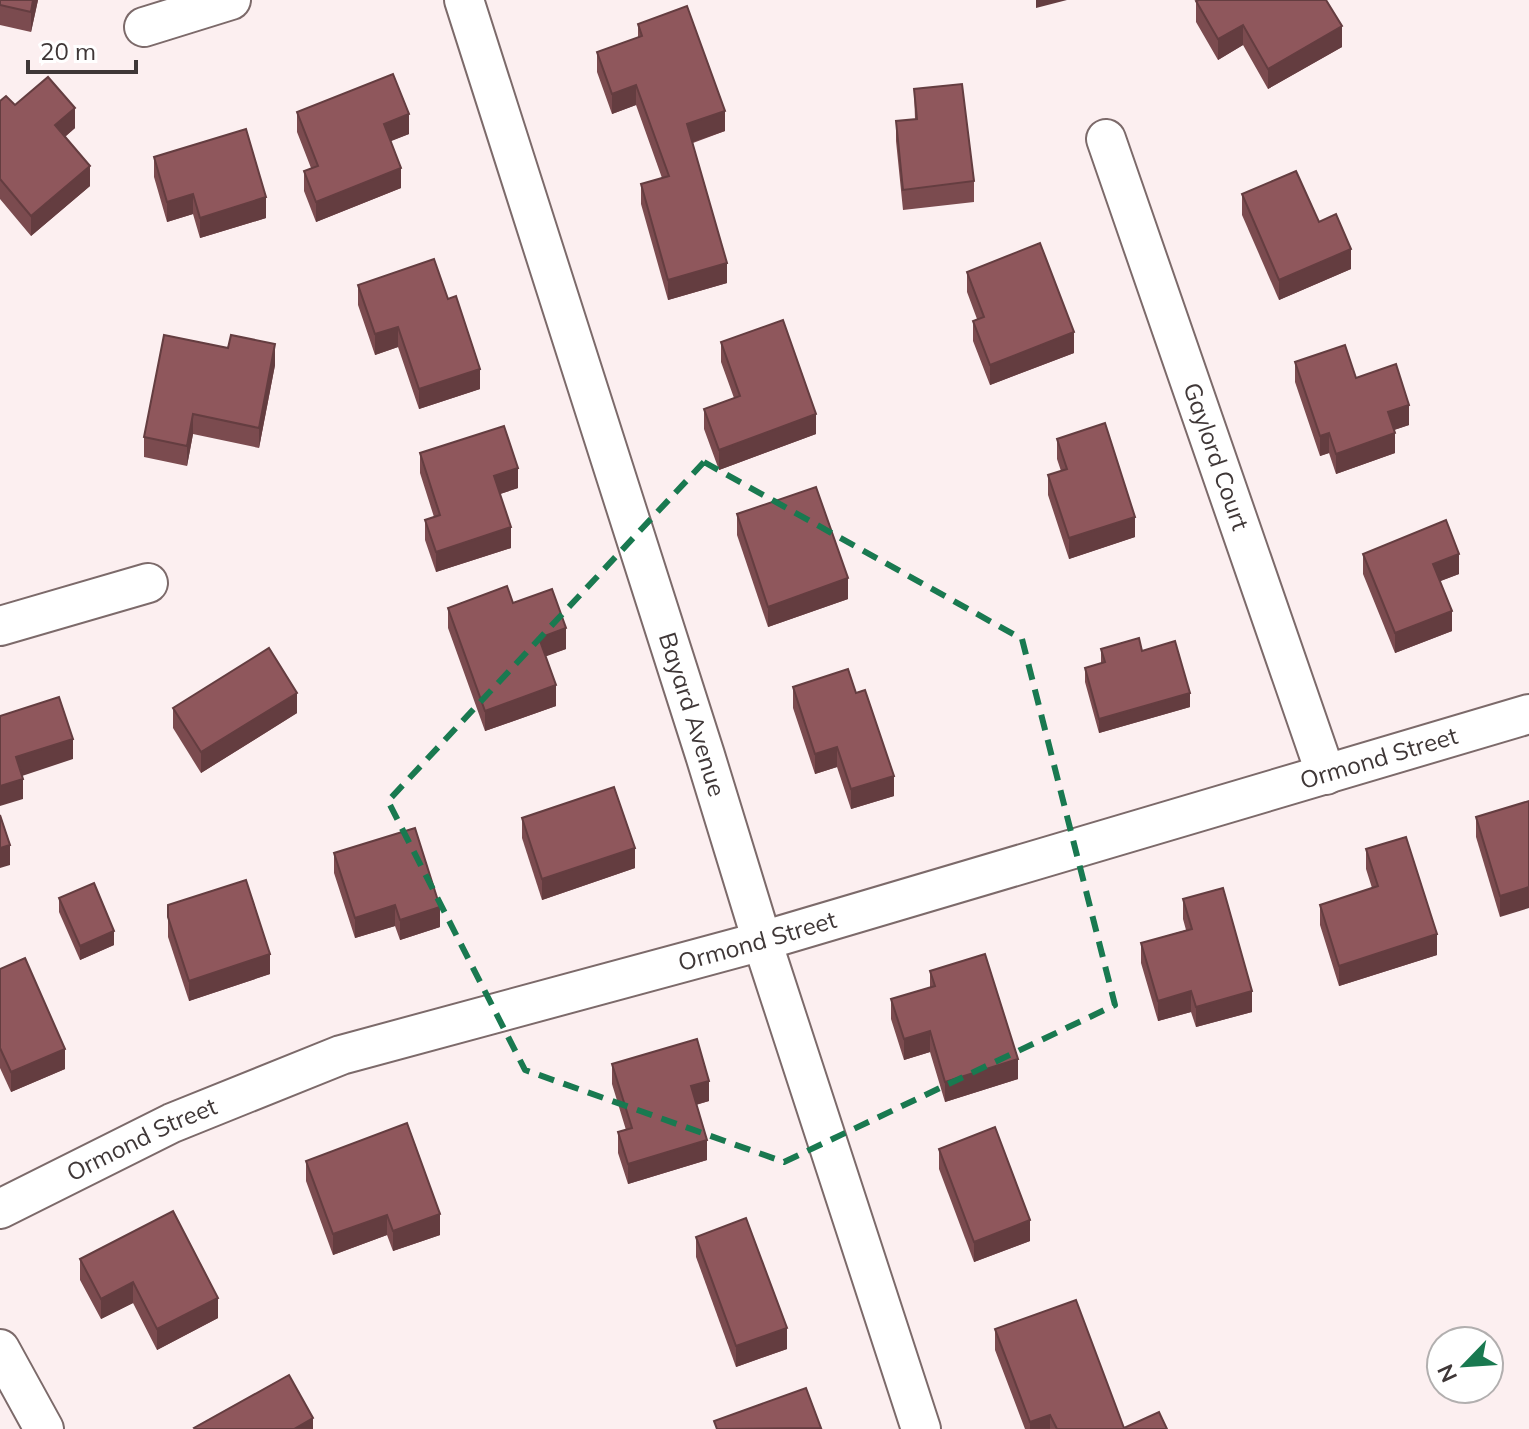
<svg xmlns="http://www.w3.org/2000/svg" width="1529" height="1429" font-family="Mulish,sans-serif">
<style>
.lines{fill:none;stroke-linecap:round;stroke-linejoin:round}
.street-casing{stroke:#7c6a6a;stroke-width:42}
.street{stroke:#fff;stroke-width:38}
.wall{fill:#7b4b4f}
.shaded-wall{fill:#643d40}
.building{fill:#8f575c;stroke:#643d40;stroke-width:2}
.marked{fill:none;stroke:#197950;stroke-width:6;stroke-dasharray:16 10;stroke-linejoin:round}
.labels{text-anchor:middle;stroke-width:8;stroke-linejoin:round;paint-order:stroke}
.street-label{font-size:24px;fill:#3f3737;stroke:#fff}
</style>
<rect width="100%" height="100%" fill="#fceff0"/>
<g class="lines">
<g class="street-casing">
<g id="street">
<path id="s1" d="M 464,0 L 705,755 L 762,941 L 921,1429"/>
<polyline points="144,27 231,0"/>
<path id="s2" d="M 1106,139 L 1326,775"/>
<polyline points="0,626 148,583"/>
<path id="s3" d="M 0,1209 L 172,1123 L 341,1055 L 762,941 L 1529,714"/>
<polyline points="0,1349 44,1429"/>
</g>
</g>
<use href="#street" class="street"/>
</g>
<g class="wall">
<polygon points="0,0 38,0 31,32 0,25"/>
<polygon points="1196,1 1342,47 1268,89 1243,45 1218,60 1196,22"/>
<polygon points="638,24 725,131 693,143 727,283 668,300 641,204 641,184 662,178 636,105 612,114 597,72 597,52 638,38"/>
<polygon points="914,89 974,181 974,202 903,210 896,141 896,121 915,119"/>
<polygon points="0,101 15,105 75,128 65,137 90,186 31,236 0,199"/>
<polygon points="297,112 409,134 390,141 401,188 316,222 304,191 304,171 311,168 297,132"/>
<polygon points="154,157 266,218 200,238 193,214 167,222 154,177"/>
<polygon points="1242,194 1319,222 1351,269 1279,300 1242,215"/>
<polygon points="967,272 1074,353 990,385 973,341 973,321 977,319 967,292"/>
<polygon points="358,285 448,299 480,389 419,409 398,347 375,355 358,305"/>
<polygon points="721,342 816,434 719,470 704,429 704,409 734,398 721,362"/>
<polygon points="228,348 275,365 259,448 193,434 187,466 144,457 144,437"/>
<polygon points="1295,362 1356,378 1409,425 1394,430 1395,453 1336,474 1329,453 1320,456 1295,382"/>
<polygon points="1057,439 1135,537 1069,559 1048,495 1048,475 1061,471 1057,459"/>
<polygon points="420,453 518,488 500,494 511,548 436,572 425,540 425,520 434,517 420,473"/>
<polygon points="737,514 848,599 768,627 737,535"/>
<polygon points="1363,554 1459,574 1440,581 1452,631 1395,653 1363,574"/>
<polygon points="513,603 566,649 545,656 556,706 485,731 448,628 448,608"/>
<polygon points="1101,649 1142,651 1190,707 1099,733 1085,682 1085,668 1101,664"/>
<polygon points="793,687 856,693 894,796 851,809 837,767 815,774 793,708"/>
<polygon points="173,708 297,713 201,773 173,728"/>
<polygon points="1529,801 1500,917 1476,837 1476,817"/>
<polygon points="522,818 635,868 542,900 522,838"/>
<polygon points="1366,849 1437,955 1339,986 1320,925 1320,905 1372,888 1366,869"/>
<polygon points="334,853 440,927 400,940 395,926 355,938 334,873"/>
<polygon points="59,898 114,945 80,960 59,912"/>
<polygon points="1183,899 1252,1012 1196,1027 1191,1012 1158,1021 1141,963 1141,943 1186,930 1183,919"/>
<polygon points="168,905 270,974 189,1001 168,937"/>
<polygon points="0,969 65,1069 11,1092 0,1068"/>
<polygon points="930,971 1018,1079 945,1102 930,1052 904,1060 891,1019 891,999 930,987"/>
<polygon points="612,1064 709,1101 696,1105 707,1160 628,1184 618,1153 618,1132 626,1130 612,1084"/>
<polygon points="939,1149 1030,1241 974,1262 939,1169"/>
<polygon points="306,1161 440,1235 393,1251 387,1235 333,1255 306,1181"/>
<polygon points="696,1237 787,1349 736,1367 696,1257"/>
<polygon points="80,1259 218,1318 157,1350 133,1303 101,1319 80,1280"/>
<polygon points="995,1329 1124,1428 1167,1429 1025,1429 995,1350"/>
</g>
<g class="shaded-wall">
<polygon points="33,0 38,0 31,32 31,12"/>
<polygon points="1036,0 1067,0 1036,8"/>
<polygon points="1243,25 1243,45 1218,60 1218,39"/>
<polygon points="1342,26 1342,47 1268,89 1268,69"/>
<polygon points="636,85 636,105 612,114 612,94"/>
<polygon points="75,108 75,128 55,145 55,125"/>
<polygon points="725,111 725,131 687,144 687,124"/>
<polygon points="409,114 409,134 384,144 384,124"/>
<polygon points="90,166 90,186 31,236 31,216"/>
<polygon points="401,168 401,188 316,222 316,202"/>
<polygon points="193,194 193,214 167,222 167,202"/>
<polygon points="266,197 266,218 200,238 200,218"/>
<polygon points="1351,249 1351,269 1279,300 1279,280"/>
<polygon points="727,263 727,283 668,300 668,280"/>
<polygon points="398,327 398,347 375,355 375,334"/>
<polygon points="1074,332 1074,353 990,385 990,365"/>
<polygon points="275,344 275,365 259,448 259,428"/>
<polygon points="480,369 480,389 419,409 419,389"/>
<polygon points="1409,405 1409,425 1388,432 1388,412"/>
<polygon points="193,414 193,434 187,466 187,446"/>
<polygon points="816,414 816,434 719,470 719,450"/>
<polygon points="1329,433 1329,453 1320,456 1320,436"/>
<polygon points="1395,433 1395,453 1336,474 1336,454"/>
<polygon points="518,468 518,488 494,496 494,476"/>
<polygon points="1135,517 1135,537 1069,559 1069,538"/>
<polygon points="511,527 511,548 436,572 436,552"/>
<polygon points="1459,554 1459,574 1433,584 1433,564"/>
<polygon points="848,578 848,599 768,627 768,607"/>
<polygon points="1452,611 1452,631 1395,653 1395,633"/>
<polygon points="566,628 566,649 539,659 539,638"/>
<polygon points="556,685 556,706 485,731 485,711"/>
<polygon points="297,693 297,713 201,773 201,752"/>
<polygon points="1190,693 1190,707 1099,733 1099,719"/>
<polygon points="73,739 73,759 16,778 16,757"/>
<polygon points="837,747 837,767 815,774 815,754"/>
<polygon points="894,776 894,796 851,809 851,789"/>
<polygon points="23,779 23,799 0,806 0,786"/>
<polygon points="10,845 10,865 0,868 0,848"/>
<polygon points="635,848 635,868 542,900 542,879"/>
<polygon points="1529,887 1529,908 1500,917 1500,896"/>
<polygon points="395,905 395,926 355,938 355,918"/>
<polygon points="440,907 440,927 400,940 400,920"/>
<polygon points="114,931 114,945 80,960 80,946"/>
<polygon points="1437,934 1437,955 1339,986 1339,966"/>
<polygon points="270,954 270,974 189,1001 189,981"/>
<polygon points="1191,991 1191,1012 1158,1021 1158,1001"/>
<polygon points="1252,991 1252,1012 1196,1027 1196,1007"/>
<polygon points="930,1031 930,1052 904,1060 904,1039"/>
<polygon points="65,1049 65,1069 11,1092 11,1072"/>
<polygon points="1018,1059 1018,1079 945,1102 945,1082"/>
<polygon points="709,1081 709,1101 691,1106 691,1086"/>
<polygon points="707,1140 707,1160 628,1184 628,1164"/>
<polygon points="440,1214 440,1235 393,1251 393,1231"/>
<polygon points="387,1215 387,1235 333,1255 333,1234"/>
<polygon points="1030,1220 1030,1241 974,1262 974,1242"/>
<polygon points="133,1282 133,1303 101,1319 101,1299"/>
<polygon points="218,1298 218,1318 157,1350 157,1329"/>
<polygon points="787,1328 787,1349 736,1367 736,1346"/>
<polygon points="1050,1415 1050,1429 1030,1429 1030,1422"/>
<polygon points="313,1418 313,1429 294,1429"/>
</g>
<g class="building">
<polygon points="0,0 33,0 31,12 0,5"/>
<polygon points="1199,0 1326,0 1342,26 1268,69 1243,25 1218,39 1196,1"/>
<polygon points="687,6 725,111 687,124 727,263 668,280 641,184 669,176 636,85 612,94 597,52 642,36 638,24"/>
<polygon points="393,74 409,114 384,124 401,168 316,202 304,171 318,166 297,112"/>
<polygon points="48,77 75,108 55,125 90,166 31,216 0,179 0,101 6,96 15,105"/>
<polygon points="962,84 974,181 903,190 896,121 917,119 914,89"/>
<polygon points="246,129 266,197 200,218 193,194 167,202 154,157"/>
<polygon points="1296,171 1319,222 1336,214 1351,249 1279,280 1242,194"/>
<polygon points="1040,243 1074,332 990,365 973,321 984,317 967,272"/>
<polygon points="434,259 448,299 456,296 480,369 419,389 398,327 375,334 358,285"/>
<polygon points="783,320 816,414 719,450 704,409 740,396 721,342"/>
<polygon points="164,335 228,348 231,335 275,344 259,428 193,414 187,446 144,437"/>
<polygon points="1345,345 1356,378 1396,364 1409,405 1388,412 1395,433 1336,454 1329,433 1320,436 1295,362"/>
<polygon points="1105,423 1135,517 1069,538 1048,475 1067,469 1057,439"/>
<polygon points="504,426 518,468 494,476 511,527 436,552 425,520 440,515 420,453"/>
<polygon points="816,487 848,578 768,607 737,514"/>
<polygon points="1446,520 1459,554 1433,564 1452,611 1395,633 1363,554"/>
<polygon points="507,586 513,603 552,589 566,628 539,638 556,685 485,711 448,608"/>
<polygon points="1139,638 1142,651 1175,641 1190,693 1099,719 1085,668 1105,662 1101,649"/>
<polygon points="269,648 297,693 201,752 173,708"/>
<polygon points="848,669 856,693 865,690 894,776 851,789 837,747 815,754 793,687"/>
<polygon points="59,697 73,739 16,757 23,779 0,786 0,716"/>
<polygon points="614,787 635,848 542,879 522,818"/>
<polygon points="1529,801 1529,887 1500,896 1476,817"/>
<polygon points="0,815 10,845 0,848"/>
<polygon points="415,828 440,907 400,920 395,905 355,918 334,853"/>
<polygon points="1406,837 1437,934 1339,966 1320,905 1378,886 1366,849"/>
<polygon points="246,880 270,954 189,981 168,917 168,905"/>
<polygon points="94,883 114,931 80,946 59,898"/>
<polygon points="1223,888 1252,991 1196,1007 1191,991 1158,1001 1141,943 1192,929 1183,899"/>
<polygon points="985,954 1018,1059 945,1082 930,1031 904,1039 891,999 935,986 930,971"/>
<polygon points="25,958 65,1049 11,1072 0,1048 0,969"/>
<polygon points="697,1039 709,1081 691,1086 707,1140 628,1164 618,1132 632,1128 612,1064"/>
<polygon points="407,1123 440,1214 393,1231 387,1215 333,1234 306,1161"/>
<polygon points="995,1127 1030,1220 974,1242 939,1149"/>
<polygon points="173,1211 218,1298 157,1329 133,1282 101,1299 80,1259"/>
<polygon points="746,1218 787,1328 736,1346 696,1237"/>
<polygon points="1076,1300 1124,1428 1159,1412 1167,1429 1057,1429 1050,1415 1030,1422 995,1329"/>
<polygon points="289,1375 313,1418 294,1429 195,1429 194,1428"/>
<polygon points="806,1388 821,1428 717,1429 714,1421"/>
</g>
<path class="marked" d="M 704,462 L 1022,639 L 1115,1005 L 784,1162 L 525,1070 L 388,801 Z"/>
<g class="labels">
<g class="street-label">
<text dy="8" stroke="none"><textPath href="#s2" startOffset="336">Gaylord Court</textPath></text>
<text dy="8" stroke="none"><textPath href="#s1" startOffset="750">Bayard Avenue</textPath></text>
<text dy="8" stroke="none"><textPath href="#s3" startOffset="1454">Ormond Street</textPath></text>
<text dy="8" stroke="none"><textPath href="#s3" startOffset="806">Ormond Street</textPath></text>
<text dy="8" stroke="none"><textPath href="#s3" startOffset="158">Ormond Street</textPath></text>
</g>
</g>
<g transform="translate(1465 1365) rotate(245)"><circle r="38" fill="#ffffff" stroke="#b2afaf" stroke-width="2"/>
<path d="M0-6L14 30L0 20L-14 30Z" fill="#197950"/>
<text y="-12" font-size="22" font-weight="bold" text-anchor="middle" fill="#3f3737">N</text>
</g>
<path d="M28 60v12h108v-12" fill="none" stroke="#3f3737" stroke-width="4"/>
<text x="40" y="60" font-size="24" fill="#3f3737" stroke="#ffffff" stroke-width="6" paint-order="stroke">20 m</text>
</svg>
